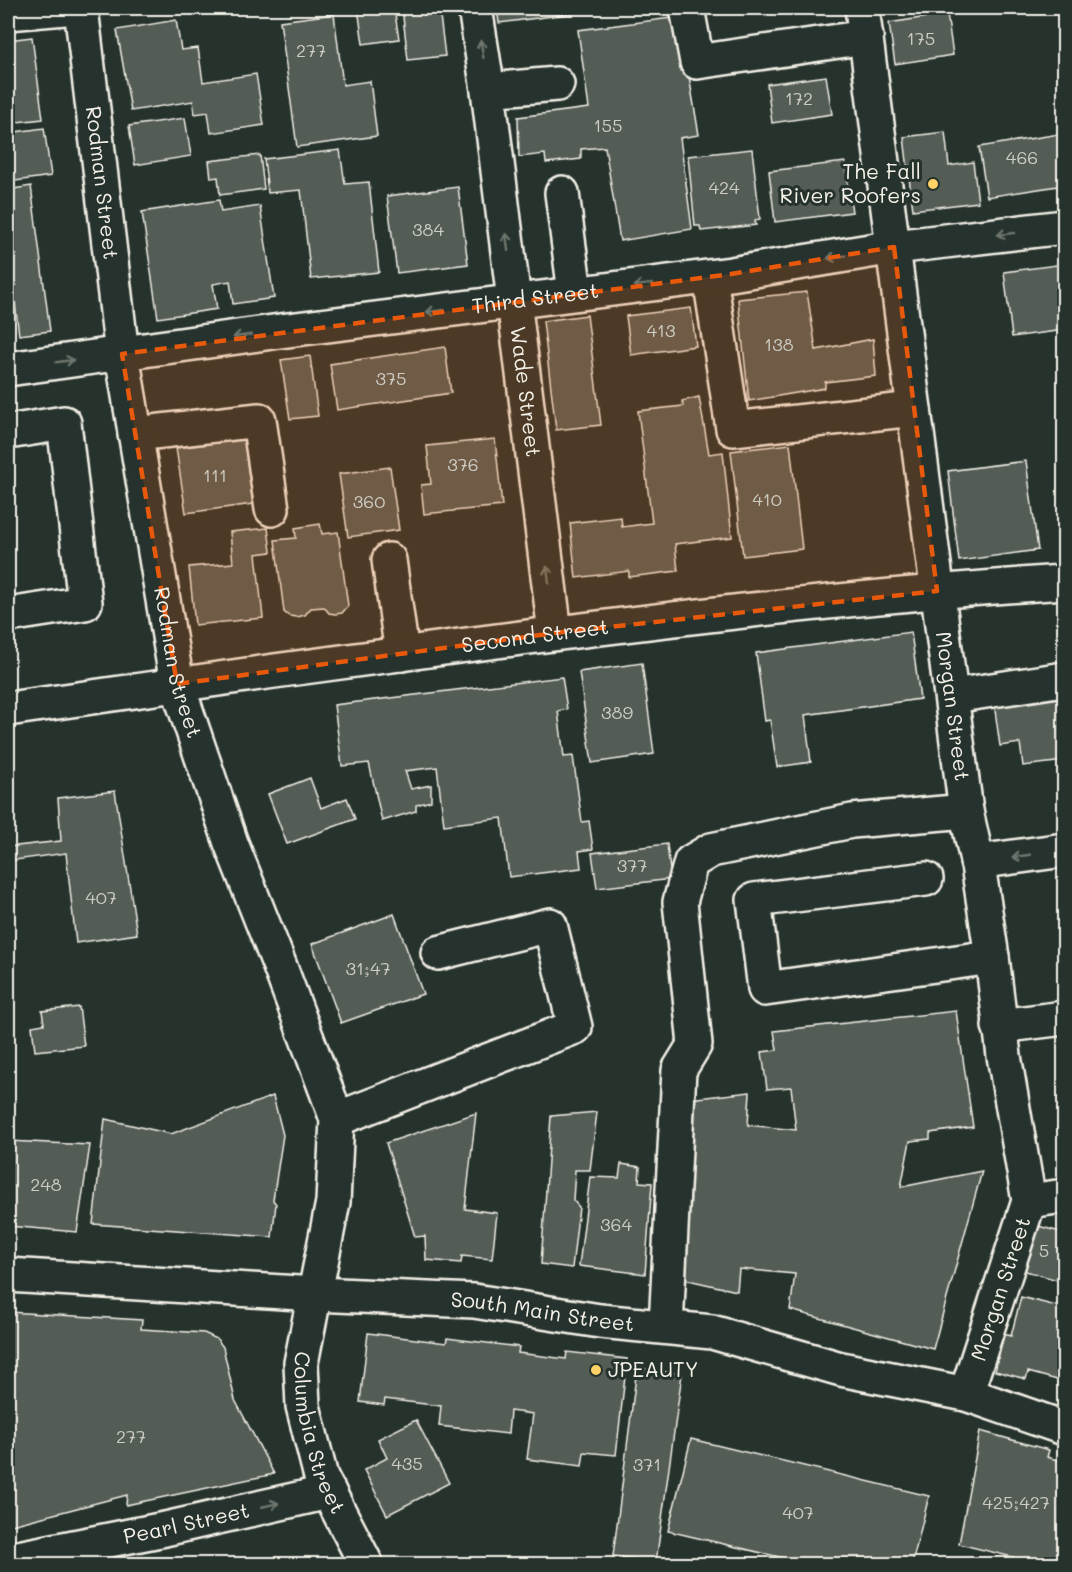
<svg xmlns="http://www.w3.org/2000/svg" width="1072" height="1572" font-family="Mali,sans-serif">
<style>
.building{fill:#525c55;stroke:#f4f1e8;stroke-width:1.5}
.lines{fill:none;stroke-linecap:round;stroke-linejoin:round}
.minor-casing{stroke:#f4f1e8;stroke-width:38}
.major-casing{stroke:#f4f1e8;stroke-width:38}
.minor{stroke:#26332d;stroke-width:33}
.major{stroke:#26332d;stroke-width:33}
.oneway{stroke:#6e766e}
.marked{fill:#e8590c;fill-opacity:0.2;stroke:#e8590c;stroke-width:4.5;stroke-dasharray:12 8;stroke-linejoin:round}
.poi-dot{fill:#ffd166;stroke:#26332d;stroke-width:2}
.labels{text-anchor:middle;stroke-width:6;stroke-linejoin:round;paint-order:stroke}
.number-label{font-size:18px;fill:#ccccc3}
.poi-label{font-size:21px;fill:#f4f1e8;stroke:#26332d;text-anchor:end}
.street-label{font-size:21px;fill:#f4f1e8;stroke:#26332d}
</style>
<rect width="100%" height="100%" fill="#26332d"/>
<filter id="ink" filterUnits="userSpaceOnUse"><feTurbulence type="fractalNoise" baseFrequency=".0167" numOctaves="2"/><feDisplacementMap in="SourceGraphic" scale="12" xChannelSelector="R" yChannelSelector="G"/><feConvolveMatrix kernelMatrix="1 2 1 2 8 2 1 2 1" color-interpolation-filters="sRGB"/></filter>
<g filter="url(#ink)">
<g class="building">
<polygon points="358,8 394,8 399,39 363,44"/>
<polygon points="402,8 439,8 445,56 408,60"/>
<polygon points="497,8 582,8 583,12 499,23"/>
<polygon points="334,14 343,85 370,81 377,136 297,147 280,21"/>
<polygon points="947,14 953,55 895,64 889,23"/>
<polygon points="679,17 699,135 680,138 692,229 620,241 605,147 581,149 581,159 546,163 545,154 519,157 518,117 589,108 578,30"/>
<polygon points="176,20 181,50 198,48 203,82 256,74 264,125 211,133 208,112 195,114 193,101 131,111 117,30"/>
<polygon points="32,37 43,119 8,123 8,40"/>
<polygon points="826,76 832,114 772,123 767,84"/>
<polygon points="185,118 191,156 135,165 129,126"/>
<polygon points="44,128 51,176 8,182 8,156 10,156 8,133"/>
<polygon points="945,132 949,166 973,162 978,202 913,210 904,137"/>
<polygon points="1059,134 1064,169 1064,185 987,197 979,147"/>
<polygon points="752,149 760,219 755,220 756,225 701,231 700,226 695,226 688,156"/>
<polygon points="340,150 345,184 369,182 379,272 311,279 301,190 268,193 264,159"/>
<polygon points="260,155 264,189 220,195 218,177 211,178 209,161"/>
<polygon points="845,162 852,212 775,222 769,171"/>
<polygon points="31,186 50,331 19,335 8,247 8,190"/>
<polygon points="458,187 468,264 397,273 387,196"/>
<polygon points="219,200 221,212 260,206 274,298 233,304 230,281 213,284 217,309 158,318 142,212"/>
<polygon points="1064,264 1064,330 1012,337 1004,272"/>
<polygon points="807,292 816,350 873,339 876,376 825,382 825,388 749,401 738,299"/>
<polygon points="691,308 696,346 631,355 626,316"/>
<polygon points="587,315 601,425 556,430 543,321"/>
<polygon points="445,347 451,393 337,410 330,364"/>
<polygon points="310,356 318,416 290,419 281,360"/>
<polygon points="699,397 709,454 723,452 732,537 675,544 678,571 629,577 629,571 576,578 570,523 621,517 622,527 652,523 638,411 683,406 682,401"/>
<polygon points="244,439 253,504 186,513 176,448"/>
<polygon points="495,439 502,506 424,514 421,485 431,484 427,446"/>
<polygon points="790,444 802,549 743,556 731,451"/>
<polygon points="1026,461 1038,550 959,561 948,471"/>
<polygon points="390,467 399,530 348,537 339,474"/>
<polygon points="320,524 322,534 338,532 348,606 342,613 335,614 329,613 324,607 311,608 305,615 297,617 289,616 284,612 275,540 296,538 295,528"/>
<polygon points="268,528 271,552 256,554 263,618 195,625 189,567 233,563 230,532"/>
<polygon points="911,632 920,699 805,715 811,762 777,767 770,720 765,721 756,653"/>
<polygon points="642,663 654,754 592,763 579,672"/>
<polygon points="562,677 567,709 558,711 564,757 573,756 582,822 589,821 593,849 579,851 581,868 509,877 502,818 444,825 437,767 405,771 411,789 431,785 431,801 416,805 416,811 382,821 369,763 342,766 334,705"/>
<polygon points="1064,688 1064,761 1023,766 1020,743 1000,746 993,696"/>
<polygon points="310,778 321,808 347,798 355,819 287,844 268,794"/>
<polygon points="115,791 137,934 76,943 66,853 8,861 8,847 61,841 58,798"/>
<polygon points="667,844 671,879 597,888 592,853"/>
<polygon points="394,914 423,994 341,1023 312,944"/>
<polygon points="79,1007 84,1046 35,1051 32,1026 44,1024 42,1011"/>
<polygon points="956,1011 973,1127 930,1133 930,1139 910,1141 901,1187 982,1171 933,1349 790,1310 795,1274 739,1269 737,1291 679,1278 689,1099 750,1092 748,1125 796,1130 791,1087 767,1089 762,1052 777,1050 774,1031"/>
<polygon points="273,1096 283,1135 273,1200 276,1204 272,1237 93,1224 105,1119 171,1134"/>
<polygon points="597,1112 590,1170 575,1170 573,1200 579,1207 572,1268 541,1264 551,1116"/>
<polygon points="476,1113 465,1209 497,1213 492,1259 462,1256 461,1263 426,1260 425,1236 415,1237 386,1143"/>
<polygon points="8,1141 90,1145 77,1232 8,1226"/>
<polygon points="621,1164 640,1167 639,1182 652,1183 645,1274 579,1266 590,1177 619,1178"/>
<polygon points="1031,1224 1064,1233 1064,1282 1019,1269"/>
<polygon points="1021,1297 1064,1308 1064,1390 1059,1389 1061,1381 1028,1372 1026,1379 995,1371 1004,1334 1011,1336"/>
<polygon points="8,1312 142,1320 141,1329 204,1333 217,1339 223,1347 235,1400 274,1474 126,1505 127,1495 8,1526"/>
<polygon points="368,1333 446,1343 447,1338 519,1347 518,1353 566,1359 567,1352 627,1359 616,1455 584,1452 582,1466 527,1459 533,1414 510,1411 508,1434 439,1426 441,1406 385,1399 384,1405 360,1402"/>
<polygon points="637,1368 682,1374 656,1562 613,1556"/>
<polygon points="416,1420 449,1483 387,1515 364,1470 387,1458 378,1439"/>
<polygon points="980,1431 1049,1450 1047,1457 1064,1462 1064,1564 1020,1564 1021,1559 959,1544"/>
<polygon points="691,1439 929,1496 912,1564 809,1564 668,1531"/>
</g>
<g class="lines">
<g class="minor-casing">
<g id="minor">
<path id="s1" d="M 475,8 L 488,90 L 555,633"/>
<polyline points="687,8 697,62 866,37"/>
<path id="s2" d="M 862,8 L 966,811 L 978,865 L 992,957 L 1004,1056 L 1029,1201 L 966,1394"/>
<polyline points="8,13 65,8"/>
<polyline points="488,90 557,84"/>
<polyline points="562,193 575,293"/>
<polyline points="710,277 733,429 914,409"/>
<path id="s3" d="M 8,369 L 280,331 L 731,274 L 894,247 L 1064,227"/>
<polyline points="8,432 64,423 85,603 8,615"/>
<polyline points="135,434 259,420 272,509"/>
<polyline points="389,560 402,654"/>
<polyline points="953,696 1064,679"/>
<path id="s4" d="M 8,709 C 150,688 294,668 437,649 C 646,621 854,596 1064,582"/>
<polyline points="977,862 1064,850"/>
<polyline points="926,879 754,900 765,989 992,957"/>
<polyline points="999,1026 1064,1018"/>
<polyline points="337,1119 575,1027 550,925 438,953"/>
<polyline points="1029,1201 1064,1196"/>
<polyline points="666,1327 679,1070 695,1044 680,902 691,862 711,850 852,821 966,811"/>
<path id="s5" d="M 8,1560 L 165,1529 L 329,1492"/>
</g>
</g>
<g class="major-casing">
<g id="major">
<path id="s6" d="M 81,8 L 122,354 L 177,684 L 231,843 L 279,964 L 337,1119 L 333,1202 L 301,1363 L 303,1406 L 321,1477 L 366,1564"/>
<path id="s7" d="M 8,1275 L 315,1294 L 474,1301 L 600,1321 L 712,1332 L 841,1369 L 966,1394 L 1064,1428"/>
</g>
</g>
<use href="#minor" class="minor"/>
<use href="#major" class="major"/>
</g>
<defs><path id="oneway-shaft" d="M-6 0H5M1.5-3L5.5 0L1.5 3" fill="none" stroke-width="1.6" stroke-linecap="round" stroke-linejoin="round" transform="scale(1.5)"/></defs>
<g class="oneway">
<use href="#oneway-shaft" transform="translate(482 49) rotate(-99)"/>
<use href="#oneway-shaft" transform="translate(1006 234) rotate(173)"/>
<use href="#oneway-shaft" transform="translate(507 242) rotate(-97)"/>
<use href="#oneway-shaft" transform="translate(836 257) rotate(171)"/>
<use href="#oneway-shaft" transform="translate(643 285) rotate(173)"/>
<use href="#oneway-shaft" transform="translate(435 311) rotate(173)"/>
<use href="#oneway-shaft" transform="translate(242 336) rotate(172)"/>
<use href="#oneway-shaft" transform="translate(65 361) rotate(-8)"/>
<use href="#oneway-shaft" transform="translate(548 575) rotate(-97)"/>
<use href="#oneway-shaft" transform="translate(1021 856) rotate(172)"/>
<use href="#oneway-shaft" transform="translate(270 1505) rotate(-13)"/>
</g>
</g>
<path class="marked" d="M 894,247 L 937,591 L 555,633 L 177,684 L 122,354 L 731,274 Z"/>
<g class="poi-dot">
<circle cx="933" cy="184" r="6"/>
<circle cx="596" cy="1370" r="6"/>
</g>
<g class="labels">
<g class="number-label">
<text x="921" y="45">175</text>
<text x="311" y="57">277</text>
<text x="799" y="105">172</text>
<text x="608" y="132">155</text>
<text x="1022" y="164">466</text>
<text x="724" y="194">424</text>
<text x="428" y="236">384</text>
<text x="661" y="337">413</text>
<text x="779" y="351">138</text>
<text x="391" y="385">375</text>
<text x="463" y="471">376</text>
<text x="215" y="482">111</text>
<text x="767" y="506">410</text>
<text x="369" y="508">360</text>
<text x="617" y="719">389</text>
<text x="632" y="872">377</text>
<text x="101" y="904">407</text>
<text x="368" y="975">31;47</text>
<text x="46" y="1191">248</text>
<text x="616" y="1231">364</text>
<text x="1044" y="1257">5</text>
<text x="131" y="1443">277</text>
<text x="407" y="1470">435</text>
<text x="647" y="1471">371</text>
<text x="1016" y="1509">425;427</text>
<text x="798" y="1519">407</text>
</g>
<g class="poi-label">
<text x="921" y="179">The Fall<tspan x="921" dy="24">River Roofers</tspan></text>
<text x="608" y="1377" text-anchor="start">JPEAUTY</text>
</g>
<g class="street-label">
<text dy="7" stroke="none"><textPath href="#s6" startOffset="176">Rodman Street</textPath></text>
<text dy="7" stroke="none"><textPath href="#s3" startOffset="532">Third Street</textPath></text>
<text dy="7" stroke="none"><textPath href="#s1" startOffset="387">Wade Street</textPath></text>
<text dy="7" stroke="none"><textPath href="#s4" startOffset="532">Second Street</textPath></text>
<text dy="7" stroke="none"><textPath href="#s6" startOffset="662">Rodman Street</textPath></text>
<text dy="7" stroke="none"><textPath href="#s2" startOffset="704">Morgan Street</textPath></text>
<text transform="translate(1001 1289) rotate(-72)" y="7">Morgan Street</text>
<text dy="7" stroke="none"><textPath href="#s7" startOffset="536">South Main Street</textPath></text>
<text dy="7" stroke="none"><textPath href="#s6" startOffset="1466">Columbia Street</textPath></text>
<text dy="7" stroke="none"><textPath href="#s5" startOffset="182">Pearl Street</textPath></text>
</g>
</g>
<rect width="1072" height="1572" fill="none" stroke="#26332d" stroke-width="30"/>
<rect x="15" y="15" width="1042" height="1542" fill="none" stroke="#f4f1e8" stroke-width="2" filter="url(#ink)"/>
</svg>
